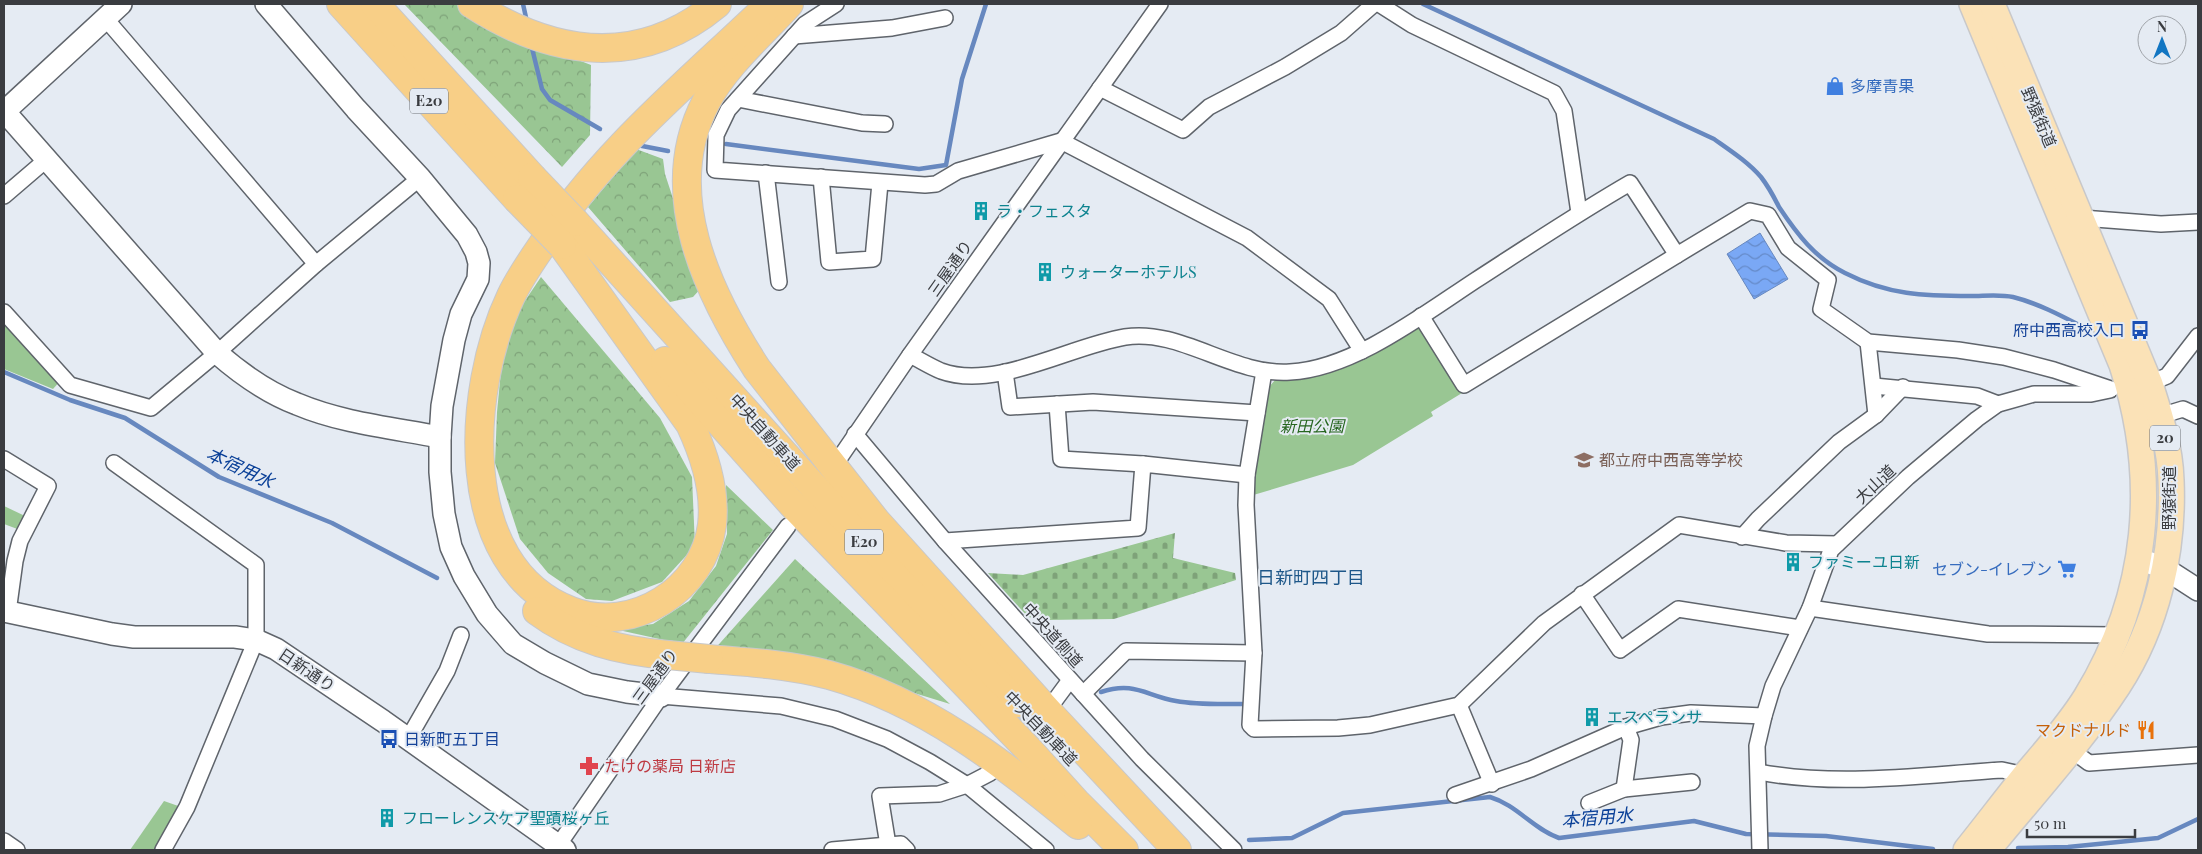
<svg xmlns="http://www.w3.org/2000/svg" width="2202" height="854" font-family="'Playfair Display','Noto Sans JP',serif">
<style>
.green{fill:#99c693}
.forest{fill:url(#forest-crowns)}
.cemetery{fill:url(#cemetery-stones)}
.water{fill:url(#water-waves);stroke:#6788bf}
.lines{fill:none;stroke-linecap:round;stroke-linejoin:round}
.stream{stroke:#6788bf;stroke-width:4.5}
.street-tunnel{stroke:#c3c8cf;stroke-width:15;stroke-dasharray:15 8;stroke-linecap:butt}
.street-casing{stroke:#5f646b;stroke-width:18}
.secondary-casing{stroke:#5f646b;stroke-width:24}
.primary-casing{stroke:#c8c8ca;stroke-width:28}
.highway-casing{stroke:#c8c8ca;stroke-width:30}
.street{stroke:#fff;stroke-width:15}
.secondary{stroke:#fff;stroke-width:21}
.primary{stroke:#fbe2b7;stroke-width:25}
.highway{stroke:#f8cf87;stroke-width:28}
.highway-bridge-casing{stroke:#c8c8ca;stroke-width:30;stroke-linecap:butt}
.highway-bridge{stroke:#f8cf87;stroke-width:28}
.labels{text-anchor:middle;stroke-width:4;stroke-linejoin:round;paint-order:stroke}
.shield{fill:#e5ebf3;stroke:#6d7076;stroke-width:1}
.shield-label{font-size:15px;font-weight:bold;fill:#3a3c40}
.shop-label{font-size:16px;fill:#366cbe;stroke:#e5ebf3;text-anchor:start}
.street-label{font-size:16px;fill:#3a3c40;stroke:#e5ebf3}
.culture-label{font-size:16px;fill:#0d838f;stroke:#e5ebf3;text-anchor:start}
.transit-label{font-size:16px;fill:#164399;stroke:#e5ebf3;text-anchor:end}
.park-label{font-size:16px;font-style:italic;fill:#26661f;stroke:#e5ebf3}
.education-label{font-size:16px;fill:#785e54;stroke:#e5ebf3;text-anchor:start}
.food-label{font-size:16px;fill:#c56008;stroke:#e5ebf3;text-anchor:end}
.health-label{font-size:16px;fill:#be3a42;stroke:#e5ebf3;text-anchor:start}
.water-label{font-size:18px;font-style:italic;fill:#0a4098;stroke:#e5ebf3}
.neighbourhood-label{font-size:18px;fill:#1e5789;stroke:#e5ebf3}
</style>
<defs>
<pattern id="forest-crowns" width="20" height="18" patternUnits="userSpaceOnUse" patternTransform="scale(1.25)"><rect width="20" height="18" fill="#99c693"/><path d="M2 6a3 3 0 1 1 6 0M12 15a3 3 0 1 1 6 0" fill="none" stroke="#7ea279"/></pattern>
<pattern id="cemetery-stones" width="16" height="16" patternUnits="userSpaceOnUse" patternTransform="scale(1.25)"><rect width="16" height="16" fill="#99c693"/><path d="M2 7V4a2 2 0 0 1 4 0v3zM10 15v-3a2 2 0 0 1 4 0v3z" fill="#7ea279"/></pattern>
<pattern id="water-waves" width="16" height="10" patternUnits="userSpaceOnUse" patternTransform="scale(1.25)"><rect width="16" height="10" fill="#7aa8f5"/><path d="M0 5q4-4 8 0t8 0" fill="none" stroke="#658ac8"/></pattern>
</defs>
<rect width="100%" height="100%" fill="#e5ebf3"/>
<g class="green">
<polygon points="4,321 61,380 53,389 4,369"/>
<polygon points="1410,325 1420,327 1462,393 1431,412 1433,416 1353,465 1250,496 1267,389 1276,379 1303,378 1320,374"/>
<polygon points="4,506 25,516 20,530 4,524"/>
<polygon points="164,801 184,808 161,850 130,850"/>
</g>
<g class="forest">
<polygon points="404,4 459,4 524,39 591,65 590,135 562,167"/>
<polygon points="636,149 663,159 665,174 702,287 693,297 670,302 588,207"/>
<polygon points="541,277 660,418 692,477 695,546 662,582 612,601 586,599 548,573 520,539 495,463 497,412 501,371 514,317"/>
<polygon points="726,485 773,530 682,644 614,629 653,624 689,601 716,566 727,534"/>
<polygon points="795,559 950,704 839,670 712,652"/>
</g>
<polygon class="cemetery" points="1175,533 1173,558 1235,573 1236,580 1114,619 1046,620 1028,617 988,573 1023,575"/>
<polygon class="water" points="1760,233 1788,279 1754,299 1727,254"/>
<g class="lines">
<g class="stream">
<polyline points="523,4 527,22"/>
<path d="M 1423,4 L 1714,139 C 1731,151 1748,162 1761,177 C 1768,186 1774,197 1779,207 C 1797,234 1815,258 1845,273 C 1888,295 1924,296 1971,296 C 1984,296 2000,294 2013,297 C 2037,303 2060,315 2083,327"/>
<polyline points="531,44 542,89 550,100 600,129"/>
<polyline points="726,144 919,169 946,165 962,79 986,4"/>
<polyline points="637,145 668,151"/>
<polyline points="4,372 70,400 125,418 219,477 332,523 437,578"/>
<path d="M 1101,692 C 1135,681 1146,696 1176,701 C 1197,705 1221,704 1242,704"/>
<path d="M 1249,840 L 1292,838 L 1343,813 L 1490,797 C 1517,805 1533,829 1559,838 L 1694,821 L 1746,834 L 1826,836 L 1933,849"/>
<polyline points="2018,848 2068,847 2158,838 2198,819"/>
</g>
<polyline class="street-tunnel" points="986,759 1046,700"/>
<g class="street-casing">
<g id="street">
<polyline points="836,4 805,24 728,110 716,135 715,170 925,185 936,184 958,171 1061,141 1247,238 1329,299 1362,351"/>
<polyline points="1379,4 1412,25 1554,93 1564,111 1579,213"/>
<polyline points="105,18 316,264"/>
<polyline points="794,36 892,28 945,18"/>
<polyline points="1100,88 1183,130 1209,107 1285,67 1341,33 1374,4"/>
<polyline points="738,99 862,123 885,124"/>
<polyline points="766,173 779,282"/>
<polyline points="821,177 829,262 873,259 880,183"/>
<polyline points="4,196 46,160"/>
<polyline points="2082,218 2161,224 2198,222"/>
<polyline points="4,312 70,385 151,408 217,353 316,264 420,178"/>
<polyline points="1421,316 1464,385 1677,255"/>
<polyline points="1868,342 1876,415"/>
<path d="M 910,355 C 920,360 931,367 941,371 C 995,391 1070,346 1125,337 C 1180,328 1233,376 1290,372 C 1353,369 1424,314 1476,280 C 1527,247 1578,213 1630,183 L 1677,255 L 1750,211 L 1768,215 L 1788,248 L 1828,280 L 1821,309 L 1868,342 L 1958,350 L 2004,357 L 2054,370 L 2111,389"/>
<polyline points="1264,371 1247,475 1246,505 1254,653 1250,725 1254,729 1338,728 1370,725 1459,705 1544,623 1679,525 1786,543 1837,544"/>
<polyline points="1005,372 1010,407 1093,402 1257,413"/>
<polyline points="1874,386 1977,396 1998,404"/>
<polyline points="2143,386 2167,376 2198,336"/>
<polyline points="1057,404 1061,459 1143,464"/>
<polyline points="2160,416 2183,409 2198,416"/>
<polyline points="855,434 945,541 1142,759 1234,850"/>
<polyline points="841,456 910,355 1160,4"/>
<polyline points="4,459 48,486 20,541 15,561 8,612"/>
<polyline points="114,463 256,565 256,640 187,807 163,850"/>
<polyline points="1742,537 1758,519 1839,442 1876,415 1903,387"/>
<polyline points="945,541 1138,528 1143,464 1247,475"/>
<polyline points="1582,594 1620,650 1678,609 1800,628"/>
<polyline points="1810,608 1988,634 2117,635"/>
<polyline points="1083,694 1126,651 1254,653"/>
<polyline points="661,696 781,706 835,719 887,739 930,762 967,785 1046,850"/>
<polyline points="1053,703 1070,680"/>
<polyline points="1459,705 1492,784"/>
<polyline points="408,739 447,671 461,635"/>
<polyline points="2070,749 2089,763 2198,755"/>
<path d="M 1759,772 C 1839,787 1921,775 2002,770 L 2025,775"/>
<polyline points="1624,789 1631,740 1626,727"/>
<polyline points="1455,795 1531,769 1626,727 1661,717 1691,713 1764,716"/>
<polyline points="1589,803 1624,789 1692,782"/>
<polyline points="4,841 17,850"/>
<polyline points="888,845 901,844 907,850"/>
<polyline points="555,850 661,696 788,526"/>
<polyline points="832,850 888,845 880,796 939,794 967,785 990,773"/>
<polyline points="1760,850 1757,746 1764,716 1773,686 1810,608 1831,550 1908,477 1977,419 1998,404 2034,394 2091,394 2110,390"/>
</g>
</g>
<g class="secondary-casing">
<g id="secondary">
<polyline points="266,4 356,109 420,178 467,235 476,252 479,263 478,279 461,314 454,340 442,406 440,437 440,472 444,514 451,547 464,576 487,614 513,644 545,663 588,684 627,692 661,696"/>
<path d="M 4,111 L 217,353 C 241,374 268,393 297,404 C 342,423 393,428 440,437"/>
<polyline points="4,112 121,4"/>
<polyline points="2139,559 2164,568 2198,590"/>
<polyline points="4,611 112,634 134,637 235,637 256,640 276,649 383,721 565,850"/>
</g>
</g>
<g class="primary-casing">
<g id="primary">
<path d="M 1966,850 C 1986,825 2005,800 2025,775 C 2046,750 2068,726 2086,697 C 2149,594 2159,479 2122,365 L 1972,4"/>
<path d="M 1988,850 C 2032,796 2080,744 2118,686 C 2157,626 2174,552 2171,480 C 2170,447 2160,415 2150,384 L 1992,4"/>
</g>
</g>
<g class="highway-casing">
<g id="highway">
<polyline points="341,4 517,199"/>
<polyline points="375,4 532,177"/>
<path d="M 472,4 C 553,56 639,69 717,4"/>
<path d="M 789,4 C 761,35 726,64 706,102 C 659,192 707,292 757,369 L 876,521 L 1051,715 L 1177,850"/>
<polyline points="575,222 897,579 1017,703"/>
<path d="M 562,245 L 690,424 C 705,456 716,490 712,525 C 704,589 633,635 571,611 C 454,567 467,388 511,296 C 519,279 530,263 541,247 C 602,152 690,81 770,4"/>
<polyline points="665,361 792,504 1029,750 1076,802 1124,850"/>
<path d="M 537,611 C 576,640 620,651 668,655"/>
<path d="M 709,659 C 749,662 790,665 829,675 C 926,702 1002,763 1078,825"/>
</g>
</g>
<use href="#street" class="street"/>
<use href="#secondary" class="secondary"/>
<use href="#primary" class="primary"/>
<use href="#highway" class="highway"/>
<g class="highway-bridge-casing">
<g id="highway-bridge">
<polyline points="532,177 575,222"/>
<polyline points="517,199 562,245"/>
<polyline points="668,655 709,659"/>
</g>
</g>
<use href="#highway-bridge" class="highway-bridge"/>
</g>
<defs>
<g id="shop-bare" transform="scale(1.5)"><path d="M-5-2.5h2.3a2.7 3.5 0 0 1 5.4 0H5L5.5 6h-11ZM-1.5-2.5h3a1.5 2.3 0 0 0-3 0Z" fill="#3f7fe0" stroke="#e5ebf3" stroke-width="2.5" paint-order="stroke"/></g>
<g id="building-bare" transform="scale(1.5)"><path d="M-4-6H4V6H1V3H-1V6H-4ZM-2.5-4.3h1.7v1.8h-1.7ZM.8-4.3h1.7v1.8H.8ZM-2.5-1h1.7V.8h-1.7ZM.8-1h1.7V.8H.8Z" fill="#0f9aa8" stroke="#e5ebf3" stroke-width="2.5" paint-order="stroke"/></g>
<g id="bus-bare" transform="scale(1.5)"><path d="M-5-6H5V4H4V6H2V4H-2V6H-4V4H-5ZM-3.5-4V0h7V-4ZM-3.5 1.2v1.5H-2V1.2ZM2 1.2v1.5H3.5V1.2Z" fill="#1a4fb4" stroke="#e5ebf3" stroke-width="2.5" paint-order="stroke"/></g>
<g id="school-bare" transform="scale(1.5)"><path d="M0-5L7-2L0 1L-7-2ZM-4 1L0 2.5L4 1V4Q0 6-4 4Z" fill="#8d6e63" stroke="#e5ebf3" stroke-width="2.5" paint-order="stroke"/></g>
<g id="supermarket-bare" transform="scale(1.5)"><path d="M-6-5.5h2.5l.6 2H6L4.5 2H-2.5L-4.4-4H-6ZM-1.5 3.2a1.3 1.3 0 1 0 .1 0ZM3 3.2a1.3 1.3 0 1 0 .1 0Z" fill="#3f7fe0" stroke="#e5ebf3" stroke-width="2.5" paint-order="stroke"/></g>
<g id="restaurant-bare" transform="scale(1.5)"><path d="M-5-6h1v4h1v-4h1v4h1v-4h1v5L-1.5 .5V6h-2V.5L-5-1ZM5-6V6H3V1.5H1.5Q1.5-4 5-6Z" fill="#e8710a" stroke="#e5ebf3" stroke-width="2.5" paint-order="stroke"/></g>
<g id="pharmacy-bare" transform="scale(1.5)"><path d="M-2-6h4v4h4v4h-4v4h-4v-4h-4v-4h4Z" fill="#e0444e" stroke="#e5ebf3" stroke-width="2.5" paint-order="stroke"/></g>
</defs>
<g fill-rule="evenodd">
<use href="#shop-bare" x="1835" y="86"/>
<use href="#building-bare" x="981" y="211"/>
<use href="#building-bare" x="1045" y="272"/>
<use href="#bus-bare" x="2140" y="330"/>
<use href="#school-bare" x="1584" y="460"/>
<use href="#building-bare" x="1793" y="562"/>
<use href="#supermarket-bare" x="2067" y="569"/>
<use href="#building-bare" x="1592" y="717"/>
<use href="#restaurant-bare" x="2146" y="730"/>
<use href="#bus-bare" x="389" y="739"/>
<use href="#pharmacy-bare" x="589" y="766"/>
<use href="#building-bare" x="387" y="818"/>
</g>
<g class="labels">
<g class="shield">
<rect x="410" y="88.5" width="38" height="25" rx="4"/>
<rect x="2150" y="425.5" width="30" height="25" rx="4"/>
<rect x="845" y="529.5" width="38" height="25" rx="4"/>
</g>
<g class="shield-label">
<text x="429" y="106">E20</text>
<text x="2165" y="443">20</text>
<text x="864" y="547">E20</text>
</g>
<g class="shop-label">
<text x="1850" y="92">多摩青果</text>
<text x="2052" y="575" text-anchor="end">セブン-イレブン</text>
</g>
<g class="street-label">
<text transform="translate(2039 117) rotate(67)" y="6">野猿街道</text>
<text transform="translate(950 268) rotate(-55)" y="6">三屋通り</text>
<text transform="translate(765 432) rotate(48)" y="6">中央自動車道</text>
<text transform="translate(1875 484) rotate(-43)" y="6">大山道</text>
<text transform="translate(2169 498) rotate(-90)" y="6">野猿街道</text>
<text transform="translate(1053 635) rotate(48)" y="6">中央道側道</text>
<text transform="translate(307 670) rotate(34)" y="6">日新通り</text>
<text transform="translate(655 676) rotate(-54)" y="6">三屋通り</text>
<text transform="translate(1041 728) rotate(46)" y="6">中央自動車道</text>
</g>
<g class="culture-label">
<text x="996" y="217">ラ・フェスタ</text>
<text x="1060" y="278">ウォーターホテルS</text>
<text x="1808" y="568">ファミーユ日新</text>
<text x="1607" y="723">エスペランサ</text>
<text x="402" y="824">フローレンスケア聖蹟桜ヶ丘</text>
</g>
<g class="transit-label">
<text x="2125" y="336">府中西高校入口</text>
<text x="404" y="745" text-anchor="start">日新町五丁目</text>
</g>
<g class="park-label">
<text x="1312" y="432">新田公園</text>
</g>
<g class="education-label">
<text x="1599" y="466">都立府中西高等学校</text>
</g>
<g class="food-label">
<text x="2131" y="736">マクドナルド</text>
</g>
<g class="health-label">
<text x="604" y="772">たけの薬局 日新店</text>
</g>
<g class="water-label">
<text transform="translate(240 468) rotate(25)" y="6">本宿用水</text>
<text transform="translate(1597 818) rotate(-5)" y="6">本宿用水</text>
</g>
<g class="neighbourhood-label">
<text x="1311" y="584">日新町四丁目</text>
</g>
</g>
<rect width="2202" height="854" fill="none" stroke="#3a3c40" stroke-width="10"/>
<g transform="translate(2162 40)"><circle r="24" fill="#e5ebf3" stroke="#a1a5ab"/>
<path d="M0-4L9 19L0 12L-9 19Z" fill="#1276c2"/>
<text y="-8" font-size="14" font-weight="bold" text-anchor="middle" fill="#3a3c40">N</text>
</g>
<path d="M2027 829v8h108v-8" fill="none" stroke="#3a3c40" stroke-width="2.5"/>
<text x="2034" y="829" font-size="15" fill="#3a3c40" stroke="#e5ebf3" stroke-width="4" paint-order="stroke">50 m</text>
</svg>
